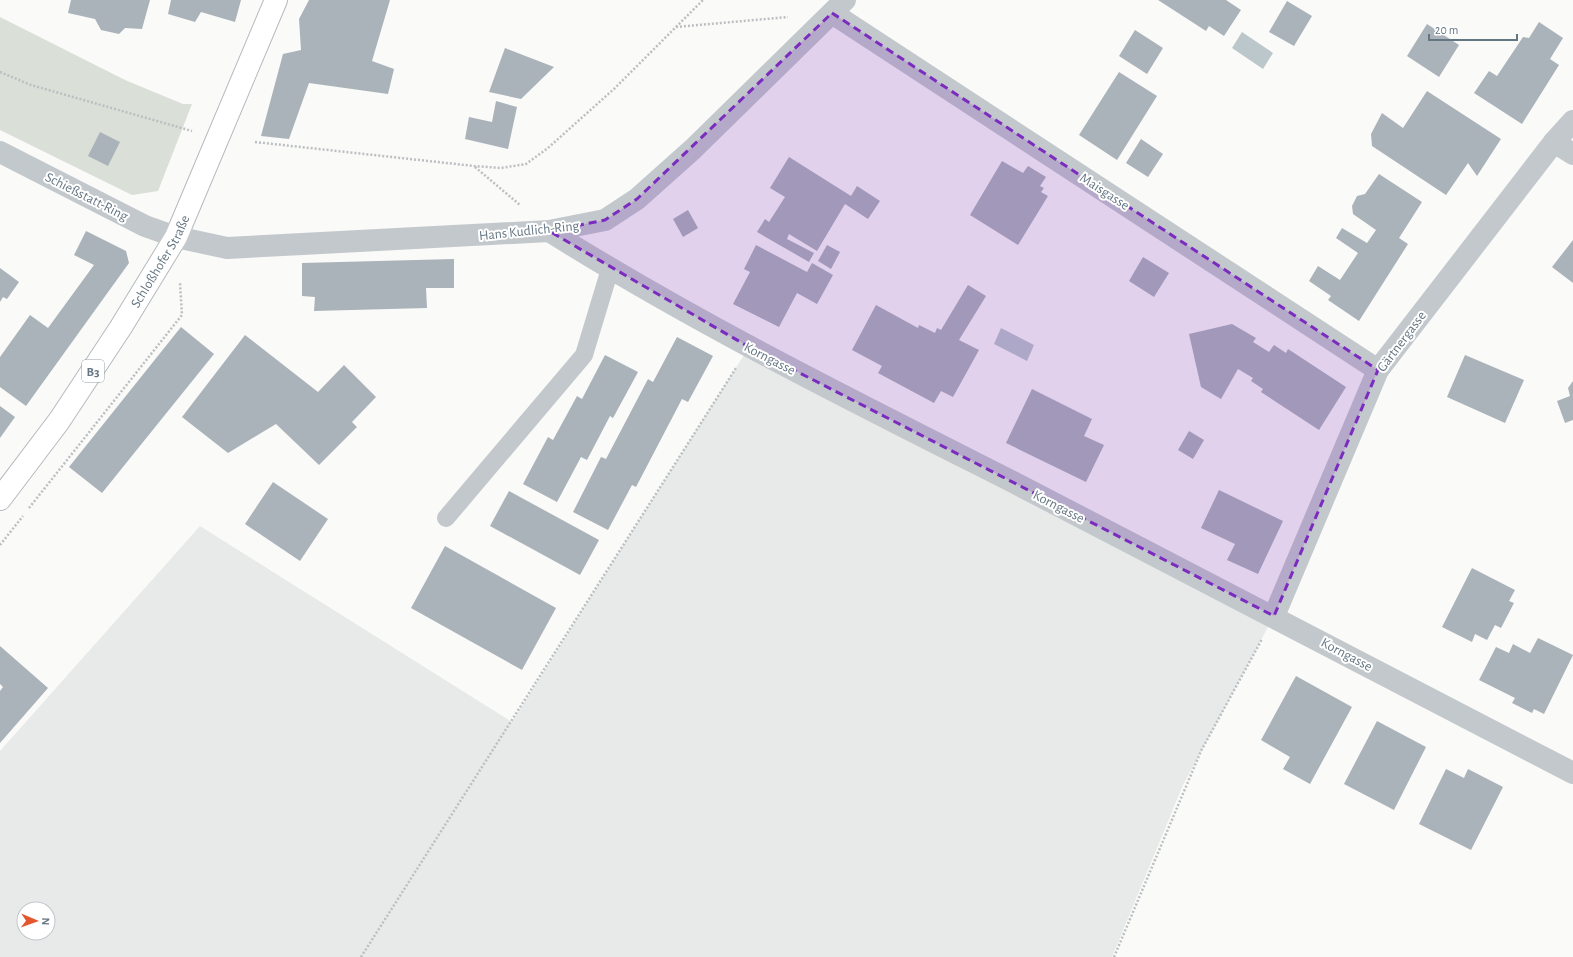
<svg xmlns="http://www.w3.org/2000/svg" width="1573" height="957" font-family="'Alegreya Sans',sans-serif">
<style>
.built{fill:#e8e9e9;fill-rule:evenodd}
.green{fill:#dadfd7}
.water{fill:#bbc7cb}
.building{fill:#aab3b9}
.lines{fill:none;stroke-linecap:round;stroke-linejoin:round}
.primary-casing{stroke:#b5babe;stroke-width:24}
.path{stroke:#bbbfc2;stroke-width:2.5;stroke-dasharray:2 2;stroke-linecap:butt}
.lane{stroke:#c3c8cc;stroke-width:18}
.street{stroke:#c3c8cc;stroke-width:22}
.primary{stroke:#fff;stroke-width:22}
.marked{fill:#7b2cbf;fill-opacity:0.2;stroke:#7b2cbf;stroke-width:3;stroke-dasharray:8 5;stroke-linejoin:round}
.labels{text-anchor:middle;stroke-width:4;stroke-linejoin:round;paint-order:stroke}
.shield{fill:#fff;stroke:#939fa8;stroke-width:1}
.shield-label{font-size:13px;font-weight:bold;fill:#657683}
.street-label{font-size:14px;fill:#657683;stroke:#fff}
</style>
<rect width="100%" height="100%" fill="#fafaf8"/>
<path class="built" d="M 749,347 L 1274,616 L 1183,785 L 1112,957 L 0,957 L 0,751 L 200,526 L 512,722 ZM 24,909 L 48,909 L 48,933 L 24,933 Z"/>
<polygon class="green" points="0,17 125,80 183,104 192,104 158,191 132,195 0,130"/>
<g class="water">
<polygon points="1242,32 1273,53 1263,69 1232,48"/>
<polygon points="1001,328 1034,345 1027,361 994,344"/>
</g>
<g class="building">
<polygon points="71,0 150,0 142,29 125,28 119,34 101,30 95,19 68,13"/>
<polygon points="171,0 241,0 235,22 201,12 195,22 168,14"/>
<polygon points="309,0 390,0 372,61 394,69 388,94 309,83 289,139 261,136 283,54 301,50 299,19"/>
<polygon points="1158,0 1226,0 1241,10 1224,36 1209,26 1206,31"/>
<polygon points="1287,1 1312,16 1294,46 1269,32"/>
<polygon points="1539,22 1563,38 1550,59 1559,65 1522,124 1474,93 1489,71 1497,76 1523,37 1529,38"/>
<polygon points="1427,24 1459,45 1439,77 1407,56"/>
<polygon points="1135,30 1163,48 1147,74 1119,56"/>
<polygon points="505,48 554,67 521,99 489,92"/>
<polygon points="1119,72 1157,96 1117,160 1079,135"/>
<polygon points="1427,91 1501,139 1477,176 1468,163 1446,195 1372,146 1371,134 1382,113 1403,128"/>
<polygon points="496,101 517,107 508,149 465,139 469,117 492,122"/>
<polygon points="100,132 120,142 108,166 88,156"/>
<polygon points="1141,139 1163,154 1148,177 1126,163"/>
<polygon points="789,157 851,196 857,186 880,201 868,219 845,204 817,251 789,234 787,239 814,253 809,262 757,232 765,219 769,222 785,197 770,188"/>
<polygon points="1002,161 1023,173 1028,166 1046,177 1040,186 1044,188 1041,192 1048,196 1018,245 970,215"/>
<polygon points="1379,174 1422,202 1399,238 1408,244 1359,321 1328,300 1331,296 1309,281 1318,266 1340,280 1358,253 1336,238 1342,228 1367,243 1376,230 1353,214 1352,206 1357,196 1365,194"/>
<polygon points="688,210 698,228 683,237 673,219"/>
<polygon points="86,231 126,251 129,263 26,406 0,387 0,357 30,315 48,328 94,265 74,255"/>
<polygon points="1573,240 1573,283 1552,267"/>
<polygon points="756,245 807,272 812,263 833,275 817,304 797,293 779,327 733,304 750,272 744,269"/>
<polygon points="827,245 840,252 831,269 818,261"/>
<polygon points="1143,257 1169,273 1154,297 1129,281"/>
<polygon points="454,259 454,288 426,288 427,308 314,311 315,297 302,296 302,263"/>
<polygon points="0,268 19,282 7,299 3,297 0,302"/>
<polygon points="968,285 986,296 959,340 979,350 953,397 941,391 934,403 878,373 882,366 852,350 876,305 918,328 919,325 935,333 937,328 941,330"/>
<polygon points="1232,324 1256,338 1253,342 1269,352 1274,345 1286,353 1288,349 1346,387 1319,430 1261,392 1263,389 1251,381 1253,378 1238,369 1221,399 1201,387 1189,334"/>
<polygon points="181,327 214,354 102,493 69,467"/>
<polygon points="245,335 318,392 344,365 376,397 352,422 357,427 319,465 276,424 228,453 182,417"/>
<polygon points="677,337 713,356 688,402 682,399 636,487 632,485 608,530 573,512 601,457 606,459 648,379 653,382"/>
<polygon points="605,355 638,372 613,418 610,416 587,460 581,457 557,502 523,484 548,437 553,440 577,396 582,399"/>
<polygon points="1465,355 1524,380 1505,423 1447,397"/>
<polygon points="1573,381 1573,420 1565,423 1557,401 1570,396 1568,388"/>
<polygon points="1032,389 1092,419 1084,436 1104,445 1086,482 1006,443"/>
<polygon points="0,406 15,417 0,438"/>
<polygon points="1189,431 1204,440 1193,459 1178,450"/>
<polygon points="273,482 328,519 300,561 245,524"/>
<polygon points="1219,490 1283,521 1258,574 1227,560 1235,544 1201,528"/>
<polygon points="509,491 599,540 580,575 490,526"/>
<polygon points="445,546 556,608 522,670 411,608"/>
<polygon points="1472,568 1515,590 1509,601 1514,603 1501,628 1495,625 1487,640 1475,634 1472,642 1442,627"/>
<polygon points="1538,638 1573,655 1544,714 1534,709 1532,713 1512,703 1515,698 1479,680 1496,647 1509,653 1513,644 1530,653"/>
<polygon points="0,646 48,688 0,743 0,691 3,687 0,684"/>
<polygon points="1296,676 1352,707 1310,784 1283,769 1290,757 1261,740"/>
<polygon points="1377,721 1426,747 1394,810 1344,784"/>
<polygon points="1446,769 1464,778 1468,769 1503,787 1471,850 1419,824"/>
</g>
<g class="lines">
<g class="primary-casing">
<g id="primary">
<path id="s1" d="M 0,499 L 59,421 L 121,327 L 176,237 L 276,0"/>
</g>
</g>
<g class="path">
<polyline points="676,27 788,17"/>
<polyline points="0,72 31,85 192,131"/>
<polyline points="255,142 474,166 501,168 526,164 548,148 615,88 703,0"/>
<polyline points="475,167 520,205"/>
<polyline points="29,508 182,315 180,283"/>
<polyline points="0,545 23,516"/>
<polyline points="361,957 736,368"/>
<polyline points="1114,957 1201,751 1262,639"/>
</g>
<polyline class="lane" points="446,518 584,355 610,269"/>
<g class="street">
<polyline points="832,13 1378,370"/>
<polyline points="1554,142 1573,154"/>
<polyline points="0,152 145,226 176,237 227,248 549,231 605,220 637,199 693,149 845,0"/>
<path d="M 549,231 C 699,325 857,403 1015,483 C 1201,579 1387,675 1573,773"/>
<polyline points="1274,616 1378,370 1554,142 1573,121"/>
</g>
<use href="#primary" class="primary"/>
</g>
<path class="marked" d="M 832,13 L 1378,370 L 1274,616 L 749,347 L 549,231 L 605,220 L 637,199 Z"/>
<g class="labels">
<rect class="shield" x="82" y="360" width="22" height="22" rx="3"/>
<g class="shield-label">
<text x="93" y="376">B3</text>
</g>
<g class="street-label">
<text transform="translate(1105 191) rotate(33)" y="5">Maisgasse</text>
<text transform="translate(87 196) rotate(27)" y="5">Schießstatt-Ring</text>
<text transform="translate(529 230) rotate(-6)" y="5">Hans Kudlich-Ring</text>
<text dy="5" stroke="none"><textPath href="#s1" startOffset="287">Schloßhofer Straße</textPath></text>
<text transform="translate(1401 341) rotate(-53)" y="5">Gärtnergasse</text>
<text transform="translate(770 358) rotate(27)" y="5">Korngasse</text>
<text transform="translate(1059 506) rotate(27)" y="5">Korngasse</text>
<text transform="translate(1347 654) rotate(28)" y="5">Korngasse</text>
</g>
</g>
<g transform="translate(36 921) rotate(92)"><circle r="19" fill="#ffffff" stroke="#c1c8cd"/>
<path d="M0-3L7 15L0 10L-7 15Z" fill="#e4572e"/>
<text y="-6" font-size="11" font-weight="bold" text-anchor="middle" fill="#657683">N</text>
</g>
<path d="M1429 34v6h88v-6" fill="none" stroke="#657683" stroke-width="2"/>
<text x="1435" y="34" font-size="12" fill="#657683" stroke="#ffffff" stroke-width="3" paint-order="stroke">20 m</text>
</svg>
